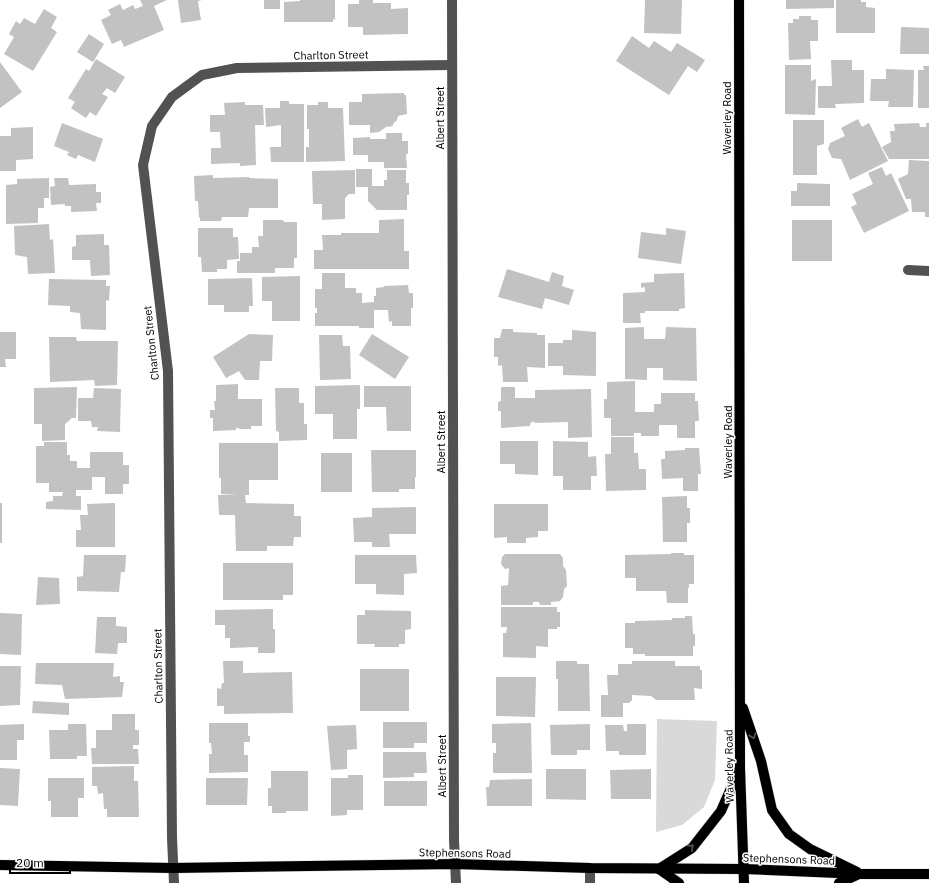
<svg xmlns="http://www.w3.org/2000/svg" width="929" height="883" font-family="'IBM Plex Sans',sans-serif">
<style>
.green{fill:#d9d9d9}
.building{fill:#c2c2c2}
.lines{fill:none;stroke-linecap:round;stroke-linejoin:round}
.major-casing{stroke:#dbdbdb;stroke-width:11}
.minor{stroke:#525252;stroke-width:10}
.major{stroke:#000;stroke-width:10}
.oneway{stroke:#595959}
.labels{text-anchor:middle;stroke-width:3;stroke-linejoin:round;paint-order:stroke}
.street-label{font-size:11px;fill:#000;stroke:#fff}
</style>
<rect width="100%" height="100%" fill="#fff"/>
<polygon class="green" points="657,719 717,721 715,780 704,807 682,825 656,832"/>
<g class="building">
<polygon points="140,0 167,0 154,6 164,30 124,47 121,40 112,44 101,20 111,15 108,10 120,4 123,10 133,5 135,9 143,6"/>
<polygon points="178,0 202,0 198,1 201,20 181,23"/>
<rect x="264" y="0" width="16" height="9"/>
<polygon points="300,0 335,0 335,20 333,19 333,22 284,22 284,2 300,1"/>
<polygon points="359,0 373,0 373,3 391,3 391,9 408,8 408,34 363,35 363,27 348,27 348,4 359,4"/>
<polygon points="645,0 682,0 681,34 644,33"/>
<polygon points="786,0 834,0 834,8 786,9"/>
<polygon points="836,0 861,0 861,2 866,2 866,7 875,8 875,33 836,33"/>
<polygon points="44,9 57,17 51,28 57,32 33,71 4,54 14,37 9,34 16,21 20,24 24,18 35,24"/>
<polygon points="799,16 811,16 811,20 818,20 818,41 810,41 811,59 789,60 788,23 793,23 793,19 799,19"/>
<polygon points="901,27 929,28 929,54 900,54"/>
<polygon points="89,34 104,44 93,62 77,52"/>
<polygon points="632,36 649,48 654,41 671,52 677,43 705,60 697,72 688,66 669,95 616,61"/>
<polygon points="96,59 125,77 115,93 107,88 102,94 108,97 96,116 90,112 86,118 71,108 75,102 68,98 86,69 89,71"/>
<polygon points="831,60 852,60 852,70 864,70 864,103 835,104 836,108 818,108 818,86 832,86"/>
<polygon points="0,62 22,92 0,108"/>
<polygon points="785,65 811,65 811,81 816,79 815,115 785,114"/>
<polygon points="923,66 929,66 929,108 918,108 918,70 924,70"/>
<polygon points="886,69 914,70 913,107 888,107 889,101 870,101 871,79 886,79"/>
<polygon points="404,93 404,95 406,95 407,114 398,116 397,120 393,124 393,126 386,127 379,132 370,133 370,125 349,125 349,102 362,102 362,94"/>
<polygon points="280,101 289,101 289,104 304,104 304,162 271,162 270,147 281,147 281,125 266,127 265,108 280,108"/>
<polygon points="245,102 245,105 263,105 264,125 255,125 256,165 240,166 240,163 211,164 211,148 221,148 220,132 210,132 210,115 225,115 224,103"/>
<polygon points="318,102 328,102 328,108 343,108 345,161 306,162 306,147 309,147 309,129 307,129 307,105 318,105"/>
<polygon points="858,119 862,127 869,123 888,161 850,180 841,159 832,158 828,149 830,143 845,136 841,128"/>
<polygon points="793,120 824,120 824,144 817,146 817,175 793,175"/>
<polygon points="62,123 103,139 95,162 78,155 76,159 67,155 69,152 54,146"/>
<polygon points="919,123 920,127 926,127 926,123 929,123 929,159 889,159 882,147 891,142 890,131 895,131 894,124"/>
<polygon points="33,127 33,159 16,160 16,171 0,171 0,136 11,136 11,128"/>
<polygon points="386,133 402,133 402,141 408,141 408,154 406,154 407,168 384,168 384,162 368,162 368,155 353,155 353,138 370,137 370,139 386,139"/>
<polygon points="909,160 929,161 929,217 925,217 925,212 912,212 911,199 906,199 898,179 908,174"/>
<polygon points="882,167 886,176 891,173 909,211 864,233 851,207 857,204 852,194 873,184 868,173"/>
<polygon points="356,169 372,169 372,186 384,186 384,180 387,180 387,170 406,170 406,183 409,183 409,195 407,195 407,210 377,210 368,201 368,187 356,187"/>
<polygon points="355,170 355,194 349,194 345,198 345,219 322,220 322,204 313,204 312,171"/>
<polygon points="213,175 213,178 249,177 249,178 278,179 278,208 249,208 248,217 222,217 221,221 200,221 200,218 199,217 198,201 195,201 194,176"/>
<polygon points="49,178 49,198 44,198 44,208 38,208 38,223 6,224 6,185 17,184 17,179"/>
<polygon points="54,178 68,178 69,185 96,184 96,192 101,192 101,203 96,203 97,211 71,212 71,206 65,206 65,204 51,205 50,187 55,186"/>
<polygon points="797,183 830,184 830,206 791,206 791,191 797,191"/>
<polygon points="404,219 404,251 409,251 409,269 314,269 314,250 323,250 322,235 341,235 341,233 379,233 379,220"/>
<polygon points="263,220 283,220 284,222 297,222 297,258 294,258 294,268 275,268 275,273 237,273 237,261 240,261 240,253 252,253 252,247 259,247 258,236 263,236"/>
<rect x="792" y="220" width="40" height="41"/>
<polygon points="49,224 50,240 53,239 55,273 28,274 27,257 15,255 14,226"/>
<polygon points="198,228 233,228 233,237 238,237 239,259 227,260 227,269 217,269 217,272 202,272 201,257 198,257"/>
<polygon points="666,228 686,231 681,264 638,258 641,232 666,235"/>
<polygon points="104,234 104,245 109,245 110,275 91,276 90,260 72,260 72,247 76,246 76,235"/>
<polygon points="507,269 549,282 552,272 564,276 562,286 574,290 569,305 545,298 542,309 498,297"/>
<polygon points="322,273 345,273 345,288 356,288 356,293 362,293 362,303 374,302 374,296 376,296 376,288 384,287 384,286 408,285 409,293 413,293 413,308 411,308 411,326 392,326 392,321 389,322 388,310 374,310 374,328 359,328 359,326 315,326 315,313 317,313 317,308 315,308 315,289 322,289"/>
<polygon points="684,273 685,308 679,309 679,311 645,311 645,313 640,313 641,323 623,323 623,293 645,292 645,287 641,288 641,283 654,282 654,274"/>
<polygon points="300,276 300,321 272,321 272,301 262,301 262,277"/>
<polygon points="252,278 253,306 249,306 249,312 224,312 224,305 208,305 208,279"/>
<polygon points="49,279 106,280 106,286 110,286 109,301 106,300 106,330 81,329 80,313 70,312 70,306 48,305"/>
<polygon points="644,327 644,339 665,339 666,327 696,328 697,381 663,380 663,368 647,368 647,380 625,379 625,328"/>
<polygon points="502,329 513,329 513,332 537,333 537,335 545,335 545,368 527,367 528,382 503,382 502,365 498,366 498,357 494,357 494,338 500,338"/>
<polygon points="572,330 596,332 596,376 563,375 563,366 548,366 548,343 563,343 563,340 572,340"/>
<polygon points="0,332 16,332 16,359 5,359 6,367 0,367"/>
<polygon points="249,334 273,335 272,361 260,361 259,380 245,380 239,371 226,378 213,357"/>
<polygon points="372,334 409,357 395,379 359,355"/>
<polygon points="319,335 342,335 343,346 350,346 351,379 320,380"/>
<polygon points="49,337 76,337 77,341 118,341 117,385 95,386 94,380 50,382"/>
<polygon points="635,381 635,412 654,412 654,404 661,404 661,393 695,393 695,401 698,401 699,421 695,421 695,438 677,438 677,425 659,425 659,436 641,436 641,433 634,433 634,436 611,436 611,418 604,418 604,399 607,399 607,382"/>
<polygon points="238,384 238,399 262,399 262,426 251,426 251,429 239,429 239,428 236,428 236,430 213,431 213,418 210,418 210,410 215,410 214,401 216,401 216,385"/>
<polygon points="360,385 360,409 357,409 357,439 333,439 333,414 315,414 315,386"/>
<polygon points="364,386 411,386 411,431 387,431 386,407 364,407"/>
<polygon points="77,387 76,418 72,418 65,424 65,440 42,441 42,424 34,424 34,388"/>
<polygon points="501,387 515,387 515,398 535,398 535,390 591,389 592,437 568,438 568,422 535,423 535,407 535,422 531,422 530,426 501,428 501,411 498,411 498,402 501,401"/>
<polygon points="94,388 121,389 120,432 97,431 98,427 92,427 91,421 78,421 78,398 93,398"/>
<polygon points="275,388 299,388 299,403 304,403 304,424 307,424 307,440 279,441 279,432 276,431"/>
<polygon points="611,437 634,437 634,453 638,453 639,469 646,469 646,490 606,491 605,454 611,454"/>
<polygon points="500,441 538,441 538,475 515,474 515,464 500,464"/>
<polygon points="553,441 588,442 588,457 596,456 597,476 591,476 591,490 563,490 563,476 553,476"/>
<polygon points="44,442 67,442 67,455 70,455 70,461 77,461 77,468 90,468 90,452 123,452 123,465 129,465 129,484 123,484 123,494 105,494 105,477 92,477 92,490 76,490 76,496 81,496 81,510 46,509 46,502 53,501 53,496 62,496 63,492 49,492 49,483 36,483 36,446 44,446"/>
<polygon points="219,443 278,443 278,480 249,480 249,495 245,495 246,503 294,504 294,516 301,516 301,537 294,537 293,546 267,546 267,551 236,551 235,515 219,515 218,495 237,495 221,494 221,478 219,478"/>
<polygon points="685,448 699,448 701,474 698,474 698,491 683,491 683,478 662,479 661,459 665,459 665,451 685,450"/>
<polygon points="371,450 416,450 416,477 415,477 415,489 399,489 399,492 372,492"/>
<rect x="321" y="453" width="31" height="39"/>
<polygon points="687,496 687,508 690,508 690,523 687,523 687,542 663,542 662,497"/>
<rect x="0" y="503" width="2" height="40"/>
<polygon points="115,503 115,547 76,547 76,530 81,530 80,515 88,515 87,504"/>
<polygon points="494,504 548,504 548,531 538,531 538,537 526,538 526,543 507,543 507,537 494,538"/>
<polygon points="416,507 416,534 389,534 390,547 372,547 372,542 354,542 353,518 372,517 372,508"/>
<polygon points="671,553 684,553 684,555 694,555 694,584 689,584 689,588 688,588 688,603 667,603 666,591 636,591 636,578 625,578 625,555 671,554"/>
<polygon points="505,554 560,554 563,558 563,566 566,570 567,586 564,589 563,597 560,601 551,602 551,605 540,605 539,602 533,602 533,605 501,605 501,586 508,585 509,568 505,569 501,564 502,557"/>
<polygon points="84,555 126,555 125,572 121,572 119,592 77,591 77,577 83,576"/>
<polygon points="355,555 416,555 417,573 404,574 404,595 376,594 376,584 355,584"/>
<polygon points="223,563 293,563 293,595 283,595 283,600 223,600"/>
<polygon points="38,577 59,578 60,604 36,605"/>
<polygon points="501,607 557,607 557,612 560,612 560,627 557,627 557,629 548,629 548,647 536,646 536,658 503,657 503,633 506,633 507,627 501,627"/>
<polygon points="273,609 273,629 275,629 275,653 258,653 258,647 230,648 230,638 225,638 225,625 215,625 215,610"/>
<polygon points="365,610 411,611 411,629 405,630 405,644 399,644 399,647 374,647 375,644 357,644 357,615 365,615"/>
<polygon points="0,613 22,614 21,655 0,654"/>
<polygon points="685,616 692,616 693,634 695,634 695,646 693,646 693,656 645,656 645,654 633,654 633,648 625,648 625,623 635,623 635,621 672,620 672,618 685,618"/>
<polygon points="97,617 116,617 116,626 127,627 127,643 118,643 117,654 95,653"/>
<polygon points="223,661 243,661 243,673 292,672 293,713 224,714 224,706 217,706 217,688 221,689 222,683 224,683"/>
<polygon points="556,661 577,661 577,664 589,664 590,711 558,711 558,679 556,679"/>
<polygon points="632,661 675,661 675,666 700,666 700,670 702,670 702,689 694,688 695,700 656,700 651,696 632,695 632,700 629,703 623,703 623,717 601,717 601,695 608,695 607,675 618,675 618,664 632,664"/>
<polygon points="36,663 114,663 113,677 120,676 120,682 124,682 122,697 65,699 62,685 35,684"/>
<polygon points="0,666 21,666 20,705 0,706"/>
<rect x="360" y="669" width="49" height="42"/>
<polygon points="496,677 536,677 535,717 496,716"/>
<polygon points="33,701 69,703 69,715 32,713"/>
<polygon points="112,714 135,714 135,730 139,730 139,745 133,745 133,749 138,749 139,764 92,764 91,748 96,748 96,730 112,730"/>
<polygon points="383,722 427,722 427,743 414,743 414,748 383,748"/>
<polygon points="209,723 248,723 248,736 250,736 250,742 244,742 244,755 248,755 248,772 209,773 209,754 212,754 211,743 209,743"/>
<polygon points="531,723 532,773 493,773 493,753 496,753 496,743 492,743 492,724"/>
<polygon points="24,724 24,740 17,740 17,760 0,760 0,725"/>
<polygon points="68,724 86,724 87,756 77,756 77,759 50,759 49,730 68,730"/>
<polygon points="590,724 590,750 577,750 577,755 551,755 550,725"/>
<polygon points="627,724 646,724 646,755 619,755 619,751 606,751 605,725 623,725 624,731 627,731"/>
<polygon points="356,725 357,749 347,750 347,769 331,770 327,726"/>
<polygon points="383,752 426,752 427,773 414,773 414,777 383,778"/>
<polygon points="134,766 134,781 138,781 139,817 107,817 107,809 104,809 103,793 98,794 97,786 92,786 92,767"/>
<polygon points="0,768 20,769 18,806 0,805"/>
<polygon points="546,769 586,769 586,800 546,799"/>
<polygon points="651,769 651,799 611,799 610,770"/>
<polygon points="271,771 308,771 308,811 286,811 286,813 272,813 272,806 268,806 268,788 271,788"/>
<polygon points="348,775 363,775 363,810 347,810 347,815 331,816 331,778 348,778"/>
<polygon points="48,778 84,778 84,798 78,798 78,817 51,817 51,801 48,801"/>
<polygon points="206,778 248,778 247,805 206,805"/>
<polygon points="532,779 532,806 487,806 486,787 489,787 490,780"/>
<rect x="384" y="781" width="43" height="25"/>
</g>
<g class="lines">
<g class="major-casing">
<g id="major">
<polyline points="739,0 740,768 744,883"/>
<polyline points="743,708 761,761 772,810 789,834 810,849 857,872"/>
<polyline points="0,865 173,868 455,864 590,868 744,869 861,874 929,874"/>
<polyline points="659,869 692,848 721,811 739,770"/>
<polyline points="659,869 679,883"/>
<polyline points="839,883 857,875"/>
</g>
</g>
<g class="minor">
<polyline points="452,0 454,840 456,883"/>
<polyline points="908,270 929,271"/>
<polyline points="174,883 172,838 168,371 143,165 152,126 172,97 202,75 237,68 452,65"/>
<polyline points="590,883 590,868"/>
</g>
<use href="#major" class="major"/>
</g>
<defs><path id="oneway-chevron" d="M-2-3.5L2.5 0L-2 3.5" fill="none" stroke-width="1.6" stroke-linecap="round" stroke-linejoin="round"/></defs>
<g class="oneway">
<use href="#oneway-chevron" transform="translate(753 736) rotate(71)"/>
<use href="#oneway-chevron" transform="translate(691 847) rotate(-42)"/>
</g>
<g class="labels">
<g class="street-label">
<text transform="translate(331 55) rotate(-1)" y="4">Charlton Street</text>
<text transform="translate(440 118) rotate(-90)" y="4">Albert Street</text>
<text transform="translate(727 118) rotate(-90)" y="4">Waverley Road</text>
<text transform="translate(151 343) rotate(-96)" y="4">Charlton Street</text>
<text transform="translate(441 442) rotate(-90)" y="4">Albert Street</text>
<text transform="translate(728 442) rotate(-90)" y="4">Waverley Road</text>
<text transform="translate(158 666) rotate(-91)" y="4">Charlton Street</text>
<text transform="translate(442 766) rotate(-90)" y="4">Albert Street</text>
<text transform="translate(729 766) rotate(-91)" y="4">Waverley Road</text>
<text transform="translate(465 853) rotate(1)" y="4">Stephensons Road</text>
<text transform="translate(789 859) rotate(2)" y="4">Stephensons Road</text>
</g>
</g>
<path d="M10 867v6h60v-6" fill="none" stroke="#000000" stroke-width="2"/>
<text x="16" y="867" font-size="12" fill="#000000" stroke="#ffffff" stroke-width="3" paint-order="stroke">20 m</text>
</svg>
